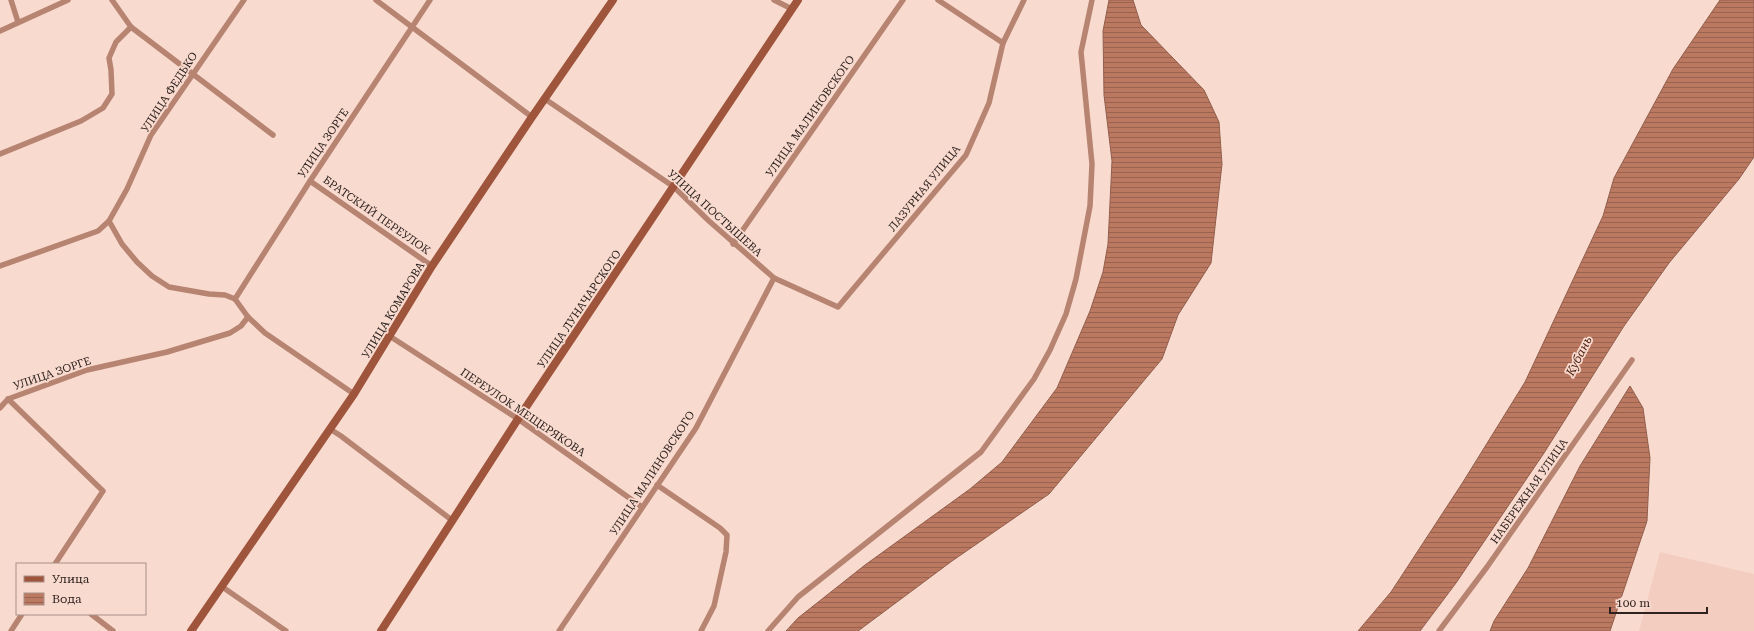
<svg xmlns="http://www.w3.org/2000/svg" width="1754" height="631" font-family="'Roboto Serif',serif">
<style>
.built{fill:#f3cdc0}
.water{fill:url(#water-rules);stroke:#915f4d}
.lines{fill:none;stroke-linecap:round;stroke-linejoin:round}
.street{stroke:#b78472;stroke-width:5.5}
.secondary{stroke:#9e553c;stroke-width:8}
.labels{text-anchor:middle;stroke-width:3.5;stroke-linejoin:round;paint-order:stroke}
.street-label{font-size:11px;fill:#2d221e;stroke:#f9dacf}
.water-label{font-size:12px;font-style:italic;fill:#481c0b;stroke:#f9dacf}
</style>
<defs>
<pattern id="water-rules" width="6" height="5" patternUnits="userSpaceOnUse"><rect width="6" height="5" fill="#bc7961"/><path d="M0 2.5h6" fill="none" stroke="#99634f"/></pattern>
</defs>
<rect width="100%" height="100%" fill="#f9dacf"/>
<polygon class="built" points="1660,552 1754,574 1754,631 1639,631"/>
<g class="water">
<polygon points="1109,0 1133,0 1141,25 1204,90 1219,122 1222,164 1211,263 1178,315 1162,359 1049,494 952,561 858,631 786,631 798,618 865,565 970,489 1002,462 1057,388 1090,311 1103,272 1108,244 1112,161 1104,95 1103,31"/>
<polygon points="1720,0 1754,0 1754,157 1739,179 1669,263 1624,326 1544,453 1456,583 1420,631 1358,631 1391,592 1463,482 1525,382 1603,216 1614,178 1673,69"/>
<polygon points="1630,386 1643,408 1650,458 1647,521 1610,631 1490,631 1494,621 1528,568 1580,466"/>
</g>
<g class="lines">
<g class="street">
<polyline points="11,0 18,22"/>
<polyline points="112,0 131,27 273,135"/>
<polyline points="244,0 151,135 127,189 109,221 122,244 137,262 152,276 169,287 209,294 225,295 235,299 248,317 265,333 354,394"/>
<polyline points="376,0 532,117"/>
<polyline points="774,0 792,9"/>
<polyline points="938,0 1003,43"/>
<polyline points="0,31 68,0"/>
<polyline points="545,99 674,187 709,221 774,278 838,307 966,155 989,103 1003,43 1024,0"/>
<polyline points="0,154 81,121 103,108 112,94 111,70 109,58 116,42 131,27"/>
<polyline points="310,181 432,266"/>
<polyline points="733,244 903,0"/>
<polyline points="0,266 98,231 109,221"/>
<polyline points="235,299 310,181 430,0"/>
<polyline points="391,337 518,419 642,507"/>
<polyline points="8,399 103,491 55,564"/>
<polyline points="0,408 8,399 87,370 167,352 230,333 241,326 248,317"/>
<polyline points="330,429 341,436 453,521"/>
<polyline points="657,485 720,528 727,535 726,552 714,606 701,631"/>
<polyline points="221,586 286,631"/>
<polyline points="91,614 113,631"/>
<polyline points="11,631 22,614"/>
<polyline points="559,631 696,428 774,278"/>
<polyline points="768,631 798,597 981,452 1034,379 1050,350 1066,314 1076,279 1090,206 1092,164 1081,52 1092,0"/>
<polyline points="1439,631 1487,567 1632,360"/>
</g>
<g class="secondary">
<polyline points="191,631 354,394 432,266 532,117 613,0"/>
<polyline points="381,631 518,419 798,0"/>
</g>
</g>
<g class="labels">
<g class="street-label">
<text transform="translate(169 92) rotate(-57)" y="4">УЛИЦА ФЕДЬКО</text>
<text transform="translate(810 116) rotate(-55)" y="4">УЛИЦА МАЛИНОВСКОГО</text>
<text transform="translate(323 143) rotate(-56)" y="4">УЛИЦА ЗОРГЕ</text>
<text transform="translate(924 188) rotate(-51)" y="4">ЛАЗУРНАЯ УЛИЦА</text>
<text transform="translate(715 213) rotate(42)" y="4">УЛИЦА ПОСТЫШЕВА</text>
<text transform="translate(377 215) rotate(35)" y="4">БРАТСКИЙ ПЕРЕУЛОК</text>
<text transform="translate(579 309) rotate(-56)" y="4">УЛИЦА ЛУНАЧАРСКОГО</text>
<text transform="translate(393 310) rotate(-59)" y="4">УЛИЦА КОМАРОВА</text>
<text transform="translate(52 373) rotate(-19)" y="4">УЛИЦА ЗОРГЕ</text>
<text transform="translate(523 412) rotate(34)" y="4">ПЕРЕУЛОК МЕЩЕРЯКОВА</text>
<text transform="translate(652 473) rotate(-57)" y="4">УЛИЦА МАЛИНОВСКОГО</text>
<text transform="translate(1529 491) rotate(-55)" y="4">НАБЕРЕЖНАЯ УЛИЦА</text>
</g>
<g class="water-label">
<text transform="translate(1579 356) rotate(-63)" y="4">Кубань</text>
</g>
</g>
<rect x="16" y="563" width="130" height="52" fill="#f9dacf" stroke="#a79088"/>
<rect x="24" y="576" width="20" height="6" fill="#9e553c" stroke="#a79088"/>
<text x="52" y="583" font-size="12" fill="#2d221e">Улица</text>
<rect x="24" y="593" width="20" height="12" fill="url(#water-rules)" stroke="#a79088"/>
<text x="52" y="603" font-size="12" fill="#2d221e">Вода</text>
<path d="M1610 607v6h97v-6" fill="none" stroke="#2d221e" stroke-width="2"/>
<text x="1616" y="607" font-size="12" fill="#2d221e" stroke="#f9dacf" stroke-width="3" paint-order="stroke">100 m</text>
</svg>
